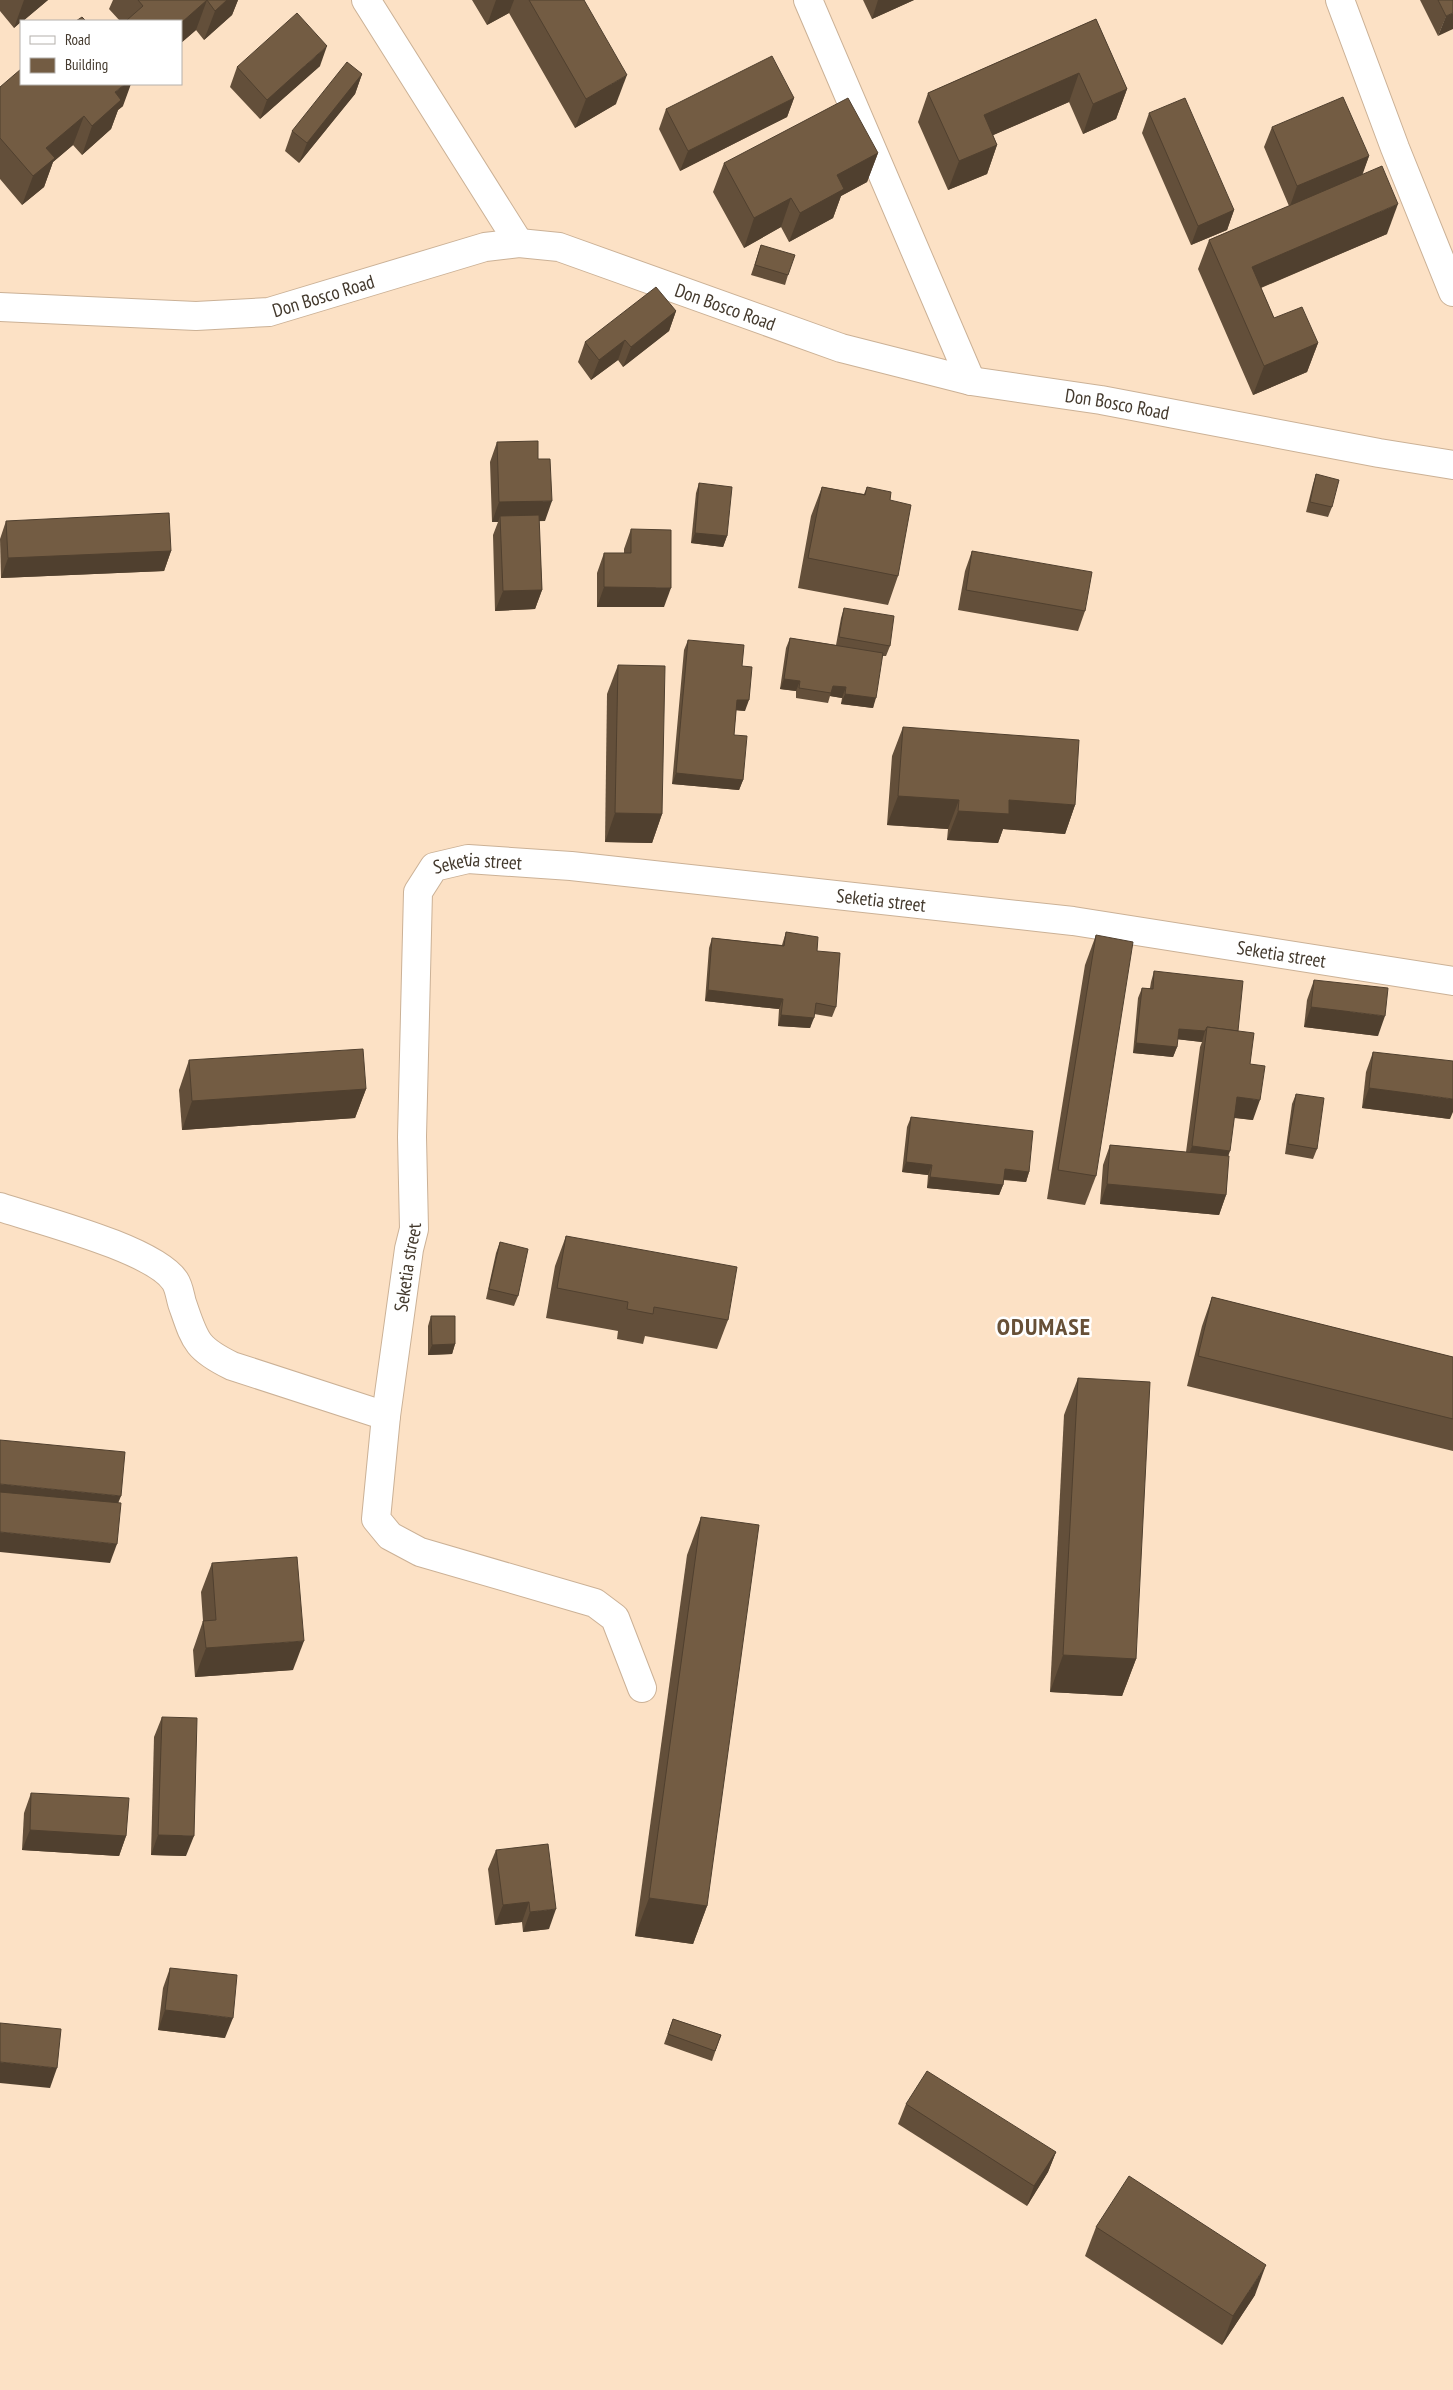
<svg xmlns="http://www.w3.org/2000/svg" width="1453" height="2390" font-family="'PT Sans Narrow',sans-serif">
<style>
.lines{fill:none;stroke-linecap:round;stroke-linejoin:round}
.minor-casing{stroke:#cbb196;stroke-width:30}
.minor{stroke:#fff;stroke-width:28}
.wall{fill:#634f3a}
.shaded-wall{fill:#50402f}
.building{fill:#735c43;stroke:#50402f}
.labels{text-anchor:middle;stroke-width:5;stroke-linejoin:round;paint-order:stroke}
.street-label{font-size:19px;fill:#43392d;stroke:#fff}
.district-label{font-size:24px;font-weight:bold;letter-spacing:1px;fill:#675037;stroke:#fff}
</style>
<rect width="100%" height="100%" fill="#fce1c5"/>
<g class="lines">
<g class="minor-casing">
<g id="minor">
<polyline points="366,0 519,243"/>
<polyline points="808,0 971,381"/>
<polyline points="1340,0 1395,148 1453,292"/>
<path id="s1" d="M 0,307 L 196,316 L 269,312 L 485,247 L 519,243 L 559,247 L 841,348 L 971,381 L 1101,400 L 1379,453 L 1453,465"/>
<path d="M 0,1207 C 39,1220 154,1249 175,1281 C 179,1287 180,1296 182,1303 C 195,1340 195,1348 232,1366 L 386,1416"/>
<path id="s2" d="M 642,1688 L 615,1618 L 595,1603 L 420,1552 L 390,1536 L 376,1519 L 386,1416 L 409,1249 L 414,1229 L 412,1137 L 418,892 L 434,867 L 468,859 L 571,866 L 1073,921 L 1453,981"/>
</g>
</g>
<use href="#minor" class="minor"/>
</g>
<g class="wall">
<polygon points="0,0 48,0 23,21 21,21 14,28 0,11"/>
<polygon points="113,0 238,0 232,15 204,40 196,30 181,43 181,21 120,21 109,9"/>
<polygon points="472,0 584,0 616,104 575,128 509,13 487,25"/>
<polygon points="863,0 914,0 872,19"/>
<polygon points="1420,0 1453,0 1438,36"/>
<polygon points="1096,19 1127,89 1116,119 1083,134 1069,102 993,135 997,145 987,174 948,190 918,122 928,93"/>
<polygon points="320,66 260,119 230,87 237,67"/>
<polygon points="362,74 355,94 299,163 285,151 292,131"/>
<polygon points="0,87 123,106 118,110 111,129 82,155 73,145 53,162 44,187 22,205 0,179"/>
<polygon points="794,98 787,117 680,171 659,129 666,109"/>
<polygon points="1149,113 1234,210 1227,230 1191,245 1142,133"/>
<polygon points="1272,127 1369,156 1362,174 1387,234 1261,288 1274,318 1318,343 1307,372 1253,395 1198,269 1209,240 1289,206 1264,147"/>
<polygon points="878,153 867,182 841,196 833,218 789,242 781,227 744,248 713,192 724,163"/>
<polygon points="761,245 788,275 785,285 751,275"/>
<polygon points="676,311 669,331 623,367 618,360 591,380 578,362 585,342"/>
<polygon points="497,442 538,459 545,521 539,521 542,590 535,609 495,611 493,535 498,522 492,522 490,462"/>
<polygon points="1316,474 1332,507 1328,517 1306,512 1313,484"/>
<polygon points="699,483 727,536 723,547 691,543 696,493"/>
<polygon points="822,487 864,494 867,487 890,500 898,576 888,605 798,588 811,516"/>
<polygon points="6,521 171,551 164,571 1,578 0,539"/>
<polygon points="631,529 664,607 597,607 597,573 604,553 624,553 624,549"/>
<polygon points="972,551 1085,611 1078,631 958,610 965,571"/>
<polygon points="844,608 890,646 886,656 882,656 873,708 841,704 842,698 830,696 828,703 796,698 796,691 780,689 786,648 790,638 836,645 841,618"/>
<polygon points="688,640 742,666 745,711 736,710 734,735 743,780 739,790 672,784 684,650"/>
<polygon points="618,665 662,814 652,843 605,842 607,694"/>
<polygon points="903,727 1075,805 1065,834 1003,829 998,843 947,840 948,829 887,825 892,756"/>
<polygon points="786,932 817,951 836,1007 832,1017 814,1014 810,1028 778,1026 779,1009 705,1001 709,948 712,938 782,945"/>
<polygon points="1096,935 1096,1176 1085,1205 1047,1199 1085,965"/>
<polygon points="1154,971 1238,1031 1250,1064 1253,1120 1234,1118 1228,1156 1226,1195 1219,1215 1100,1204 1103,1165 1110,1145 1186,1152 1200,1047 1202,1042 1177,1039 1177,1047 1173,1057 1133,1053 1138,998 1142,988 1150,988 1151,982"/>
<polygon points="1314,980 1378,1036 1304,1027 1307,1000"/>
<polygon points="1373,1052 1450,1119 1362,1108 1366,1072"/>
<polygon points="189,1060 366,1089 355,1118 182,1130 179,1090"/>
<polygon points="1296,1094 1317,1149 1313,1159 1285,1154 1292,1104"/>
<polygon points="911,1117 1029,1172 1026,1182 1003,1180 1003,1185 999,1195 927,1188 928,1175 902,1172 907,1127"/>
<polygon points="566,1236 728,1320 717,1349 645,1336 643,1344 617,1339 618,1331 546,1318 555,1266"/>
<polygon points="500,1242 518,1296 514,1306 486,1299 496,1253"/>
<polygon points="1212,1297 1453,1357 1453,1451 1187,1386 1202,1326"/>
<polygon points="431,1316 455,1344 452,1354 428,1355 428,1326"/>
<polygon points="1078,1378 1136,1659 1122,1696 1050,1692 1064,1415"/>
<polygon points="701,1517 707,1906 693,1944 635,1936 687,1555"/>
<polygon points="212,1563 293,1670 195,1677 193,1650 203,1621 201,1592"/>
<polygon points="162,1717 186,1856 151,1855 154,1737"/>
<polygon points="31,1793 126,1836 119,1856 22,1850 24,1813"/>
<polygon points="496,1850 549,1929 523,1932 522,1922 495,1925 488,1869"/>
<polygon points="170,1968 225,2038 158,2030 163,1988"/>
<polygon points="673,2019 721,2035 712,2061 664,2044"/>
<polygon points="906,2104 1056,2152 1048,2172 1027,2206 898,2124"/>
<polygon points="1096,2227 1255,2295 1222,2345 1085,2256"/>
</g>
<g class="shaded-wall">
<polygon points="24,0 48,0 23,21 21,21 21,22 14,28"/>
<polygon points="207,0 196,30 181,43 181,23"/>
<polygon points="227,0 238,0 232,15 204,40 215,11"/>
<polygon points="496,0 514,0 509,13 487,25"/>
<polygon points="878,0 914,0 872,19"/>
<polygon points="1453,13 1453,29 1438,36 1446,16"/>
<polygon points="327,46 320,66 260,119 267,100"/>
<polygon points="1079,73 1069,102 973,144 984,115"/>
<polygon points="362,74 355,94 299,163 307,143"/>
<polygon points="627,75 616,104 575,128 586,99"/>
<polygon points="125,84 131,84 123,106 118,110 111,129 82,155 92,126 115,92"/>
<polygon points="1127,89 1116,119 1083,134 1093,104"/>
<polygon points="794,98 787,117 680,171 688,151"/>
<polygon points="84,116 73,145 53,162 44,187 22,205 33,176 46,148"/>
<polygon points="997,145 987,174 948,190 959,161"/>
<polygon points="878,153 867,182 841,196 833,218 789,242 800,213 837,175"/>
<polygon points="1369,156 1362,176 1290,206 1297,186"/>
<polygon points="791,198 781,227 744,248 754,218"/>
<polygon points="1398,204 1387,234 1241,296 1252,267"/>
<polygon points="1234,210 1227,230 1191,245 1198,226"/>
<polygon points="676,311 669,331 623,367 631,347"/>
<polygon points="625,340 618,360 591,380 599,360"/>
<polygon points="1318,343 1307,372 1253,395 1264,366"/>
<polygon points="552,501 545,521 500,522 500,516 498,522 492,522 499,502"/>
<polygon points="695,533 727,536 723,547 691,543"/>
<polygon points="171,551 164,571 1,578 8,558"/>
<polygon points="604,587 671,588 664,607 597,607"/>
<polygon points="542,590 535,609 495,611 503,591"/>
<polygon points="784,679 800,681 796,691 780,689"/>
<polygon points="833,686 846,687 842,698 830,696"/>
<polygon points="845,694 876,698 873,708 841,704"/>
<polygon points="737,700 749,700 745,711 733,710"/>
<polygon points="676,773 743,780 739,790 672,784"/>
<polygon points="898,796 959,800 948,829 887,825"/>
<polygon points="1009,800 1075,805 1065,834 1003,829 998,843 947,840 958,811"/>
<polygon points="615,813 662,814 652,843 605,842"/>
<polygon points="708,990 783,999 779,1009 705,1001"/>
<polygon points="1311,1007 1385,1016 1378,1036 1304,1027"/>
<polygon points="781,1015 814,1018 810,1028 778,1026"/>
<polygon points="1179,1029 1205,1031 1202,1042 1175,1039"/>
<polygon points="1136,1043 1177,1047 1173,1057 1133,1053"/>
<polygon points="1369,1088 1453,1099 1453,1112 1450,1119 1362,1108"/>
<polygon points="366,1089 355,1118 182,1130 192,1101"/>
<polygon points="1237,1097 1260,1100 1253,1120 1229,1117"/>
<polygon points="1192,1146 1230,1151 1223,1171 1185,1166"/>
<polygon points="906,1162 932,1165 928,1175 902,1172"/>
<polygon points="1005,1169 1029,1172 1026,1182 1001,1179"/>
<polygon points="930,1177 1003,1185 999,1195 927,1188"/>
<polygon points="1107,1184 1226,1195 1219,1215 1100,1204"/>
<polygon points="455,1344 452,1354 428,1355 432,1345"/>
<polygon points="0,1484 121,1496 113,1516 0,1505"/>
<polygon points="0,1532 117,1544 110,1563 0,1552"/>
<polygon points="304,1641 293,1670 195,1677 206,1648"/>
<polygon points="1063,1655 1136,1659 1122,1696 1050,1692"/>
<polygon points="30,1830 126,1836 119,1856 22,1850"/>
<polygon points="158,1835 194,1836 186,1856 151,1855"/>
<polygon points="649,1898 707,1906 693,1944 635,1936"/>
<polygon points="529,1902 522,1922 495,1925 503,1905"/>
<polygon points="556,1909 549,1929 523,1932 530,1912"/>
<polygon points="165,2010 233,2018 225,2038 158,2030"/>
<polygon points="0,2062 57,2068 50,2088 0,2083"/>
<polygon points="1056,2152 1048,2172 1027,2206 1034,2186"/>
<polygon points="1266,2265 1255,2295 1222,2345 1233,2316"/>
</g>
<g class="building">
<polygon points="138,0 227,0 215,11 207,0 181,23 181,21 128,21 127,20 143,6"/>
<polygon points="529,0 584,0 627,75 586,99"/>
<polygon points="1438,0 1453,0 1453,13 1446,16"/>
<polygon points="297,13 327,46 267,100 237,67"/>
<polygon points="82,17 86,21 76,21"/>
<polygon points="1096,19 1127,89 1093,104 1079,73 984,115 997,145 959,161 928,93"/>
<polygon points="772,56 794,98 688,151 666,109"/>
<polygon points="347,62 362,74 307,143 292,131"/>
<polygon points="21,69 21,84 125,84 115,92 121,100 92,126 84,116 46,148 55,158 33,176 0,138 0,87"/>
<polygon points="1343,97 1369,156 1297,186 1272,127"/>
<polygon points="848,98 878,153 837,175 844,189 800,213 791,198 754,218 724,163"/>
<polygon points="1185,98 1234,210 1198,226 1149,113"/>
<polygon points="1382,166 1398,204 1252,267 1274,318 1302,307 1318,343 1264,366 1209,240"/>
<polygon points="761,245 795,255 788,275 755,265"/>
<polygon points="656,287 676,311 631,347 625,340 599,360 585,342"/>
<polygon points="538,441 538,459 550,459 552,501 499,502 497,442"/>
<polygon points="1316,474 1339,480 1332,507 1310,502"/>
<polygon points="699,483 732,487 727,536 695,533"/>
<polygon points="822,487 865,495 867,487 891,492 890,500 911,505 898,576 808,558"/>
<polygon points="169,513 171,551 8,558 6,521"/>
<polygon points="539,515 542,590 503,591 500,516"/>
<polygon points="631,529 671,530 671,588 604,587 604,553 631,553"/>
<polygon points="972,551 1092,572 1085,611 966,590"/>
<polygon points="844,608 894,616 890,646 839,637"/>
<polygon points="790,638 883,653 876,698 845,694 846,687 833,686 831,693 799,688 800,681 784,679"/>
<polygon points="688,640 744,645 742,666 752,667 749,700 737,700 734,735 747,736 743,780 676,773"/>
<polygon points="618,665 665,666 662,814 615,813"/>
<polygon points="903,727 1079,740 1075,805 1009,800 1009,814 958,811 959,800 898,796"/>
<polygon points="786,932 818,937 817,951 840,953 836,1007 816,1003 814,1018 781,1015 783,999 708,990 712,938 784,946"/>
<polygon points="1096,935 1133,942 1096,1176 1058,1170"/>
<polygon points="1154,971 1243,981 1238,1031 1207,1027 1205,1031 1179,1029 1177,1047 1136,1043 1142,988 1153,989"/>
<polygon points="1314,980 1388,988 1385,1016 1311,1007"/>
<polygon points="1207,1027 1254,1033 1250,1064 1265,1066 1260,1100 1237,1097 1230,1151 1192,1146"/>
<polygon points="363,1049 366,1089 192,1101 189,1060"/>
<polygon points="1373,1052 1453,1061 1453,1099 1369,1088"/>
<polygon points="1296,1094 1324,1098 1317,1149 1288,1144"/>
<polygon points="911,1117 1033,1131 1029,1172 1005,1169 1003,1185 930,1177 932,1165 906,1162"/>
<polygon points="1110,1145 1229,1156 1226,1195 1107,1184"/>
<polygon points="566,1236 737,1267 728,1320 654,1307 653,1314 627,1309 628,1302 557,1288"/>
<polygon points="500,1242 528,1249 518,1296 489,1289"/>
<polygon points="1212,1297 1453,1357 1453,1419 1198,1356"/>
<polygon points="431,1316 455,1316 455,1344 432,1345"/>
<polygon points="1078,1378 1150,1382 1136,1659 1063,1655"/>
<polygon points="0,1440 125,1452 121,1496 0,1484"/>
<polygon points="0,1492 121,1503 117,1544 0,1532"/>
<polygon points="701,1517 759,1525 707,1906 649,1898"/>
<polygon points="297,1557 304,1641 206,1648 203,1621 216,1620 212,1563"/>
<polygon points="162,1717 197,1718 194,1836 158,1835"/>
<polygon points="31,1793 129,1798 126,1836 30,1830"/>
<polygon points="548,1844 556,1909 530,1912 529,1902 503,1905 496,1850"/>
<polygon points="170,1968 237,1975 233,2018 165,2010"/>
<polygon points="673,2019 721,2035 715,2051 668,2034"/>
<polygon points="0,2023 61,2029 57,2068 0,2062"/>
<polygon points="927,2071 1056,2152 1034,2186 906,2104"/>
<polygon points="1129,2176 1266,2265 1233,2316 1096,2227"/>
</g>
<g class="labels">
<g class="street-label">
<text dy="7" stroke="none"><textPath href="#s1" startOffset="326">Don Bosco Road</textPath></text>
<text dy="7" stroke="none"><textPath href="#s1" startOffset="746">Don Bosco Road</textPath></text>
<text dy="7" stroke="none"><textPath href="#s1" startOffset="1151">Don Bosco Road</textPath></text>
<text dy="7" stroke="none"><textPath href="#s2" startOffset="1042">Seketia street</textPath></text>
<text dy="7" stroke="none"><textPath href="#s2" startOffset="1448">Seketia street</textPath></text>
<text dy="7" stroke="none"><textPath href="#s2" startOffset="1852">Seketia street</textPath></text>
<text dy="7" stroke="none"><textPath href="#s2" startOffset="592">Seketia street</textPath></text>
</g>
<g class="district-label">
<text x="1044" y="1335">ODUMASE</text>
</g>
</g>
<rect x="20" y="20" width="162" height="65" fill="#ffffff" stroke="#b4b0ab"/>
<rect x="30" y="36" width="25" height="8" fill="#ffffff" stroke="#b4b0ab"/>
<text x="65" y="45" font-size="15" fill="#43392d">Road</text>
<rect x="30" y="58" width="25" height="15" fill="#735c43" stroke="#b4b0ab"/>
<text x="65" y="70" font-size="15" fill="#43392d">Building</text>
</svg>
